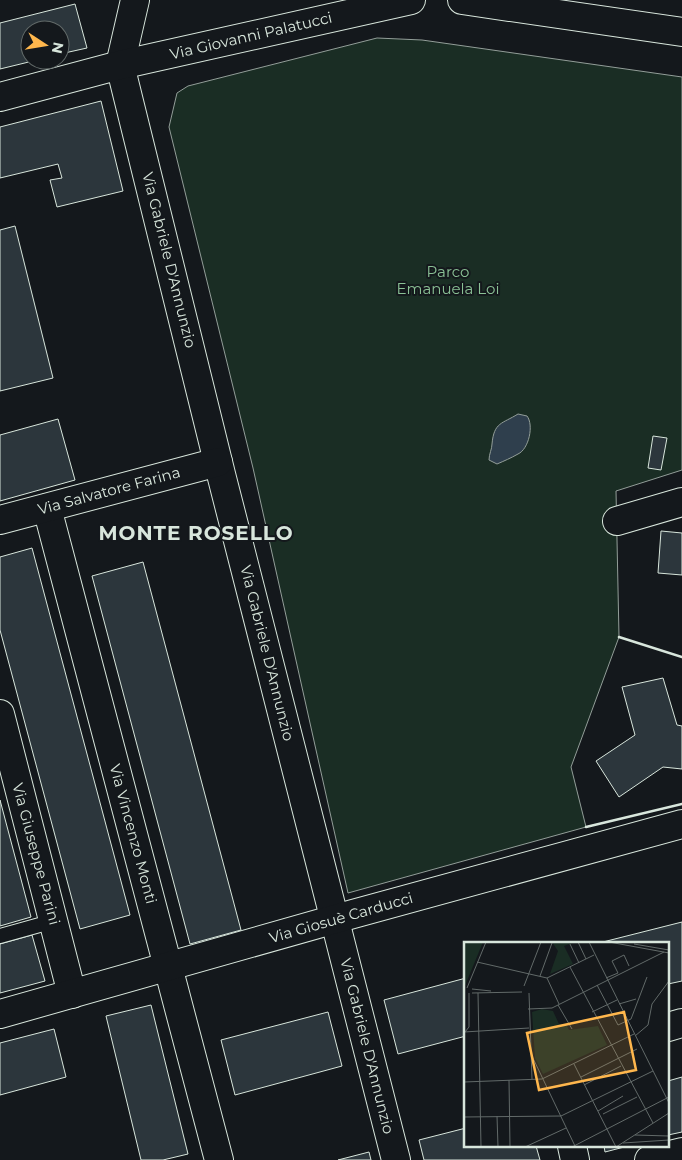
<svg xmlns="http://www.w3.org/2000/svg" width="682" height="1160" font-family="Montserrat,sans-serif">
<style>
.green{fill:#1a2d24;stroke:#939e99}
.water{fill:#2f3f4d;stroke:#939e99}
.building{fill:#2c363c;stroke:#d8e6dc}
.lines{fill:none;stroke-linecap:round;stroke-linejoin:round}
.service-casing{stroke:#d8e6dc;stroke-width:16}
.minor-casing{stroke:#d8e6dc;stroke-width:30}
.tertiary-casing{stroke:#d8e6dc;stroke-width:30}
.service{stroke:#14181c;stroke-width:14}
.minor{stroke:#14181c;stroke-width:28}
.tertiary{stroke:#14181c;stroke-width:28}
.wall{stroke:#d8e6dc;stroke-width:2.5}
.labels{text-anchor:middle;stroke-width:4;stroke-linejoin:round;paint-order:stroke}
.street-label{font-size:15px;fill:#d8e6dc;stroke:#14181c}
.park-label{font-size:15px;fill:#8ac095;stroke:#14181c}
.district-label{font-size:20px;font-weight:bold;letter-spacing:1px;fill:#d8e6dc;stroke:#14181c}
.inset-road{fill:none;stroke:#626a69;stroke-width:1}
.view{fill:#ffb74d;fill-opacity:0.15;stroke:#ffb74d;stroke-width:2.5}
.inset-edge{fill:none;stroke:#d8e6dc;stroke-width:2.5}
</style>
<rect width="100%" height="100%" fill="#14181c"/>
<polygon class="green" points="377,38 422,40 682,77 682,470 616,491 619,637 571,767 586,827 348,893 253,468 169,127 177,93 188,86"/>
<path class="water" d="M 518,414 L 527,416 C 534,425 529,449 518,454 C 511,458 504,461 497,464 L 489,460 C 489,454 492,449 492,444 C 494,422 502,424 518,414 Z"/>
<g class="building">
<polygon points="75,4 87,48 60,54 60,30 30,30 30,60 37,60 0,69 0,23"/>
<polygon points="101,101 123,191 57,207 50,180 62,178 58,164 0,178 0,127"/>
<polygon points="15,226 53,378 0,391 0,230"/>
<polygon points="58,419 75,480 0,501 0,435"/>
<polygon points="653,436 667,438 661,470 648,468"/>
<polygon points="661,531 682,533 682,575 658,573"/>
<polygon points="32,548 130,915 80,929 0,630 0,557"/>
<polygon points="143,562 241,930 190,944 92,576"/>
<polygon points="663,678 677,725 682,726 682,769 663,767 619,797 596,761 635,735 622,687"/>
<polygon points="0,800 31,917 0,926"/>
<polygon points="682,922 682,981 668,984 668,944 595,944"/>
<polygon points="32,935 45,981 0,993 0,944"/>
<polygon points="466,978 466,1036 398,1054 384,1000"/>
<polygon points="151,1005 188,1154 163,1160 141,1160 106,1016"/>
<polygon points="328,1012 342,1066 235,1095 221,1040"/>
<polygon points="54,1029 66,1077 0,1095 0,1043"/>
<polygon points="682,1077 682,1132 668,1135 668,1081"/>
<polygon points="466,1128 466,1146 536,1146 540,1160 424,1160 419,1140"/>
<polygon points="604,1146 628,1146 605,1152"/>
<polygon points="369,1152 371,1160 338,1160"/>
</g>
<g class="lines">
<g class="service-casing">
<polyline id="service" points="0,936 54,921"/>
</g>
<g class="minor-casing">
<g id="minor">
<polyline points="135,0 120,65 221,474 396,1160"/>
<polyline points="462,0 682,32"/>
<polyline points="0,97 120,65 411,0"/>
<polyline points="47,508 219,1160"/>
<polyline points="0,520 218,462"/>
<polyline points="617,521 682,502"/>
<polyline points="0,714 72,994"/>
<polyline points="0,1014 353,914 682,824"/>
<polyline points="668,1027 682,1023"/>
<polyline points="572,1146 575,1160"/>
</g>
</g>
<g class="tertiary-casing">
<polyline id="tertiary" points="649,1160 682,1152"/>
</g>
<use href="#service" class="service"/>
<use href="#minor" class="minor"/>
<use href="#tertiary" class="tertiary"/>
<g class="wall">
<polyline points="619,637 682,657"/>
<polyline points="586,827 682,804"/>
</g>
</g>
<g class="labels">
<g class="street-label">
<text transform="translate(251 36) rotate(-13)" y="5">Via Giovanni Palatucci</text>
<text transform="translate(169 260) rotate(76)" y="5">Via Gabriele D'Annunzio</text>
<text transform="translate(109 491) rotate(-15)" y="5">Via Salvatore Farina</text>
<text transform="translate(267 653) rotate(76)" y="5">Via Gabriele D'Annunzio</text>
<text transform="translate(133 834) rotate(75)" y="5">Via Vincenzo Monti</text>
<text transform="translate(36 854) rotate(75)" y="5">Via Giuseppe Parini</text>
<text transform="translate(341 918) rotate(-16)" y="5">Via Giosuè Carducci</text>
<text transform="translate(367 1046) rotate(76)" y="5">Via Gabriele D'Annunzio</text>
</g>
<g class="park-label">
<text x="448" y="277">Parco<tspan x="448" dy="17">Emanuela Loi</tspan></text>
</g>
<g class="district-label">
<text x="196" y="540">MONTE ROSELLO</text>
</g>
</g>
<g transform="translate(464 942)">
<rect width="205" height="205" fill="#14181c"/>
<path d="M 0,0 L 19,0 L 0,46 ZM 88,0 L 111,0 L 100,4 L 109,22 L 86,32 L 94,9 ZM 78,67 L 89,69 L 95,82 L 102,82 L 105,88 L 134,84 L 143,103 L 79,132 L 71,116 L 68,70 Z" fill="#1a2d24"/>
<path class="inset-road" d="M 114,0 L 122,17M 125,0 L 205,161M 145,0 L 205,11M 106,2 L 115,21M 170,2 L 205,8M 13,20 L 83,36 L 130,13M 106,25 L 189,181M 76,34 L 88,1M 83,36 L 95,62M 142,36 L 154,31 L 148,19 L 160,13 L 165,24M 133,43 L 154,83 L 167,77 L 183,35M 60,44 L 77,0M 3,46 L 22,0M 8,47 L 27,49M 8,51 L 58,50M 14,51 L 17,205M 65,51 L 68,137M 155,62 L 172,57M 94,63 L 108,87M 64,67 L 88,66 L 200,10M 128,70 L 153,58M 0,90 L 65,86M 1,90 L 5,85 L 5,51M 171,94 L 184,83 L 188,62 L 205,39M 67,112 L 111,204M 110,122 L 152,205M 117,135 L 173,107M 45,138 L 46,205M 0,140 L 78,137 L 170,92M 120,143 L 157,124M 134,169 L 159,154M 139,172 L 173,155M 33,174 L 34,205M 0,175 L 97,174 L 189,129M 171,193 L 205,194M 159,201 L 205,198M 61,205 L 102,186M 108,205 L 205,155M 152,205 L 205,171"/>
<path class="view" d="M 160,70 L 172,128 L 75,148 L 63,91 Z"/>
<rect width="205" height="205" class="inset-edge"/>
</g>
<g transform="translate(45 45) rotate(102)"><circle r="24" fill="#14181c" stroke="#626a69"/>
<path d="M0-4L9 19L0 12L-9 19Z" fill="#ffb74d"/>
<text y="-8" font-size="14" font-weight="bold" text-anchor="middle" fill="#d8e6dc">N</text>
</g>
</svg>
